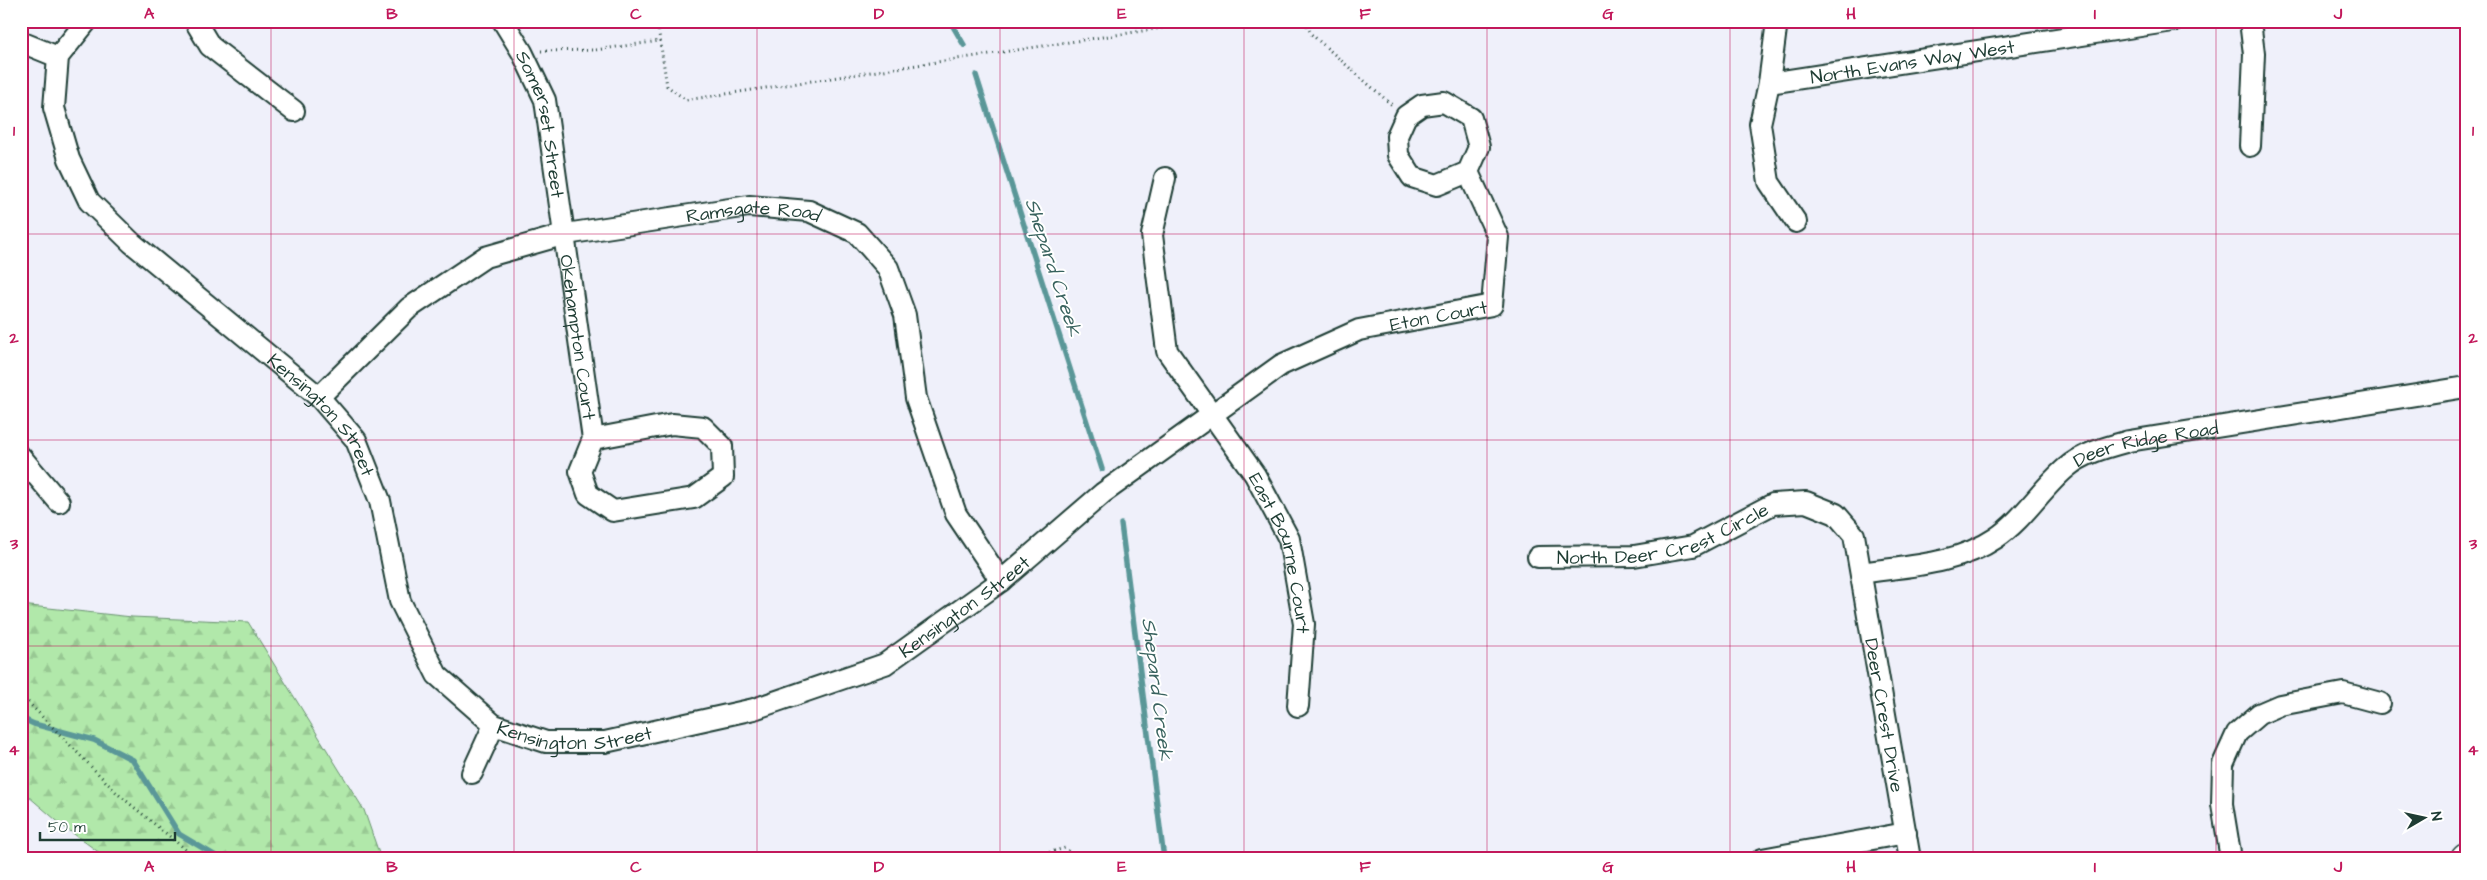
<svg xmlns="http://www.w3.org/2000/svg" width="2487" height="880" font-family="'Architects Daughter',sans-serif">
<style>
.forest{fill:url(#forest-firs);stroke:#68926f}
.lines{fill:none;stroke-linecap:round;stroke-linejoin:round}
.stream{stroke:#5a9798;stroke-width:5.5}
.street-casing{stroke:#1f3d34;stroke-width:24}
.secondary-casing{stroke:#1f3d34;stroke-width:31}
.path{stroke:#1f3d34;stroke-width:3;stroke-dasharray:1 4;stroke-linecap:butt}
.street{stroke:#fff;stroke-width:20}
.secondary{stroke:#fff;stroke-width:28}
.grid{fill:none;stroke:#c2185b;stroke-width:1;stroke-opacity:0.55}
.labels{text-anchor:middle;stroke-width:4;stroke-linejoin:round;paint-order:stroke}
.street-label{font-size:19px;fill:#1f3d34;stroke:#fff}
.water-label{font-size:20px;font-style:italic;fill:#38625e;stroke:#fff}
.neatline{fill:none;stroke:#c2185b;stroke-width:2}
.grid-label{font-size:16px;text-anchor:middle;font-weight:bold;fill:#c2185b}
</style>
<defs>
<pattern id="forest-firs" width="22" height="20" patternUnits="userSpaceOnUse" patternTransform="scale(1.25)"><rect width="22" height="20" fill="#b1e8aa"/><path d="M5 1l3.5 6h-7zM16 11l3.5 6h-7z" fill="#98c893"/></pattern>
</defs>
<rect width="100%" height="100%" fill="#eff0fa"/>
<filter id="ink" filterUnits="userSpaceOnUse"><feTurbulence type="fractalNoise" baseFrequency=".02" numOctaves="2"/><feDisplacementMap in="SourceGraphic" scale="10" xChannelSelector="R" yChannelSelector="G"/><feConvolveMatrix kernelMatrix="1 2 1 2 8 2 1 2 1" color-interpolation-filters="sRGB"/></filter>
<g filter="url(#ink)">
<polygon class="forest" points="21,605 132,617 248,622 364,810 381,859 108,859 63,826 21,790"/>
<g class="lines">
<g class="stream">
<polyline points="950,21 964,45"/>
<polyline points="976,75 1102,469"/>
<polyline points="1121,524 1164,859"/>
<polyline points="21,718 34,724 94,740 133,760 179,834 221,859"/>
</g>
<g class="street-casing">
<g id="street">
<path id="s1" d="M 87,21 L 58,57 L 54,108 L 69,159 L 89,201 L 132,243 L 319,397 L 356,440 L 380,501 L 400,601 L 437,675 L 494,725 L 546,742 L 605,742 L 754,709 L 885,664 L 1001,581 L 1103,493 L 1281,365 L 1359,330 L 1492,305 L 1498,237 L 1468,172 L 1437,185 L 1412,177 L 1398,155 L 1397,136 L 1406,116 L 1422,105 L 1444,102 L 1471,118 L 1479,147 L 1468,172"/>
<polyline points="195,21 210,46 294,111"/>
<path id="s2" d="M 503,21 L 522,52 L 545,100 L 593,439 L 580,471 L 588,494 L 613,511 L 694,498 L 723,477 L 722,446 L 703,427 L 672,424 L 593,439"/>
<polyline points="1777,21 1769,83 1760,124 1769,182 1796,222"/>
<polyline points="2250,21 2254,54 2250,146"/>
<polyline points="21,42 58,57"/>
<path id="s3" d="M 1769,83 L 2173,21"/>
<path id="s4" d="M 1165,178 L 1152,235 L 1167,351 L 1255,475 L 1289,539 L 1304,624 L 1298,706"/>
<path id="s5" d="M 319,397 L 409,308 L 485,257 L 566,234 L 749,206 L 809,211 L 857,233 L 888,268 L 905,315 L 916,398 L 956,514 L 1001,581"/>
<polyline points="21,457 59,502"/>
<path id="s6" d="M 1538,557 L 1634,556 L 1693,546 L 1773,504 L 1806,502 L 1836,514 L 1854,535 L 1910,859"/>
<path id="s7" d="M 1861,573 C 1907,566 1956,565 1996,538 C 2024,519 2041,489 2066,468 C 2083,453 2107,447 2129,441 L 2466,387"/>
<polyline points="472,773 494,725"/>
<polyline points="1762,859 1906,833"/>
<polyline points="2231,859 2222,804 2223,764 2237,733 2259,714 2280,705 2343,693 2380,703"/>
</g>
</g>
<g class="secondary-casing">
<polyline id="secondary" points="2465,859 2466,858"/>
</g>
<g class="path">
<polyline points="657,21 667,86 686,100 1208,21"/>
<polyline points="1305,21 1311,34 1392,105"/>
<polyline points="541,51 595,50 660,41"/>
<polyline points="21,695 118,794 197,859"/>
<polyline points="1025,859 1065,848 1077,859"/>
</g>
<use href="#street" class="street"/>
<use href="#secondary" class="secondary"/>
</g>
</g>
<path class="grid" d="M 271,21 L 271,859M 514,21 L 514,859M 757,21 L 757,859M 1000,21 L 1000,859M 1244,21 L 1244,859M 1487,21 L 1487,859M 1730,21 L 1730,859M 1973,21 L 1973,859M 2216,21 L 2216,859M 21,234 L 2466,234M 21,440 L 2466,440M 21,646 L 2466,646"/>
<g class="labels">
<g class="street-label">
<text dy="7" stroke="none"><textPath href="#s3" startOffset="145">North Evans Way West</textPath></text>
<text dy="7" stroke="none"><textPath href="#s2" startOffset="112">Somerset Street</textPath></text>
<text dy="7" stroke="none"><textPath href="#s5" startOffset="492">Ramsgate Road</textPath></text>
<text dy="7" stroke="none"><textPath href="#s1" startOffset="1950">Eton Court</textPath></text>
<text dy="7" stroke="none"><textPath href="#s2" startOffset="329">Okehampton Court</textPath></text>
<text dy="7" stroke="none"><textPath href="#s1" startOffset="515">Kensington Street</textPath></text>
<text dy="7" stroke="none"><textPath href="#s7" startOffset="325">Deer Ridge Road</textPath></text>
<text dy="7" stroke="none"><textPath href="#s6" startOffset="129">North Deer Crest Circle</textPath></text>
<text dy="7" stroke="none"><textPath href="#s4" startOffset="411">East Bourne Court</textPath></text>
<text dy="7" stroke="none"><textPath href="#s1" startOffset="1385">Kensington Street</textPath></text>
<text dy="7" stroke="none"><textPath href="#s6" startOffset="522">Deer Crest Drive</textPath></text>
<text dy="7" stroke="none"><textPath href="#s1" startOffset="965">Kensington Street</textPath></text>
</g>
<g class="water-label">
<text transform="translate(1054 267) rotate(72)" y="7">Shepard Creek</text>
<text transform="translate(1158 689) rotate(83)" y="7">Shepard Creek</text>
</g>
</g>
<rect width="2487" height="880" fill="none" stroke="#fff" stroke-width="55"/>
<g transform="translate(2424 818) rotate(81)" stroke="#ffffff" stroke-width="4" paint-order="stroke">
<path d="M0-4L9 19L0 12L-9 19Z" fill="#1f3d34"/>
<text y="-8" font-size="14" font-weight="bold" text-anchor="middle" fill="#1f3d34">N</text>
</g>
<path d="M40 832v8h135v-8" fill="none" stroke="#1f3d34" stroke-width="2.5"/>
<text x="48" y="832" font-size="15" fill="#1f3d34" stroke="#ffffff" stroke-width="4" paint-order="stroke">50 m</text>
<rect x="28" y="28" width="2432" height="824" class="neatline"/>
<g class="grid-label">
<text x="149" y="19">A</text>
<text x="392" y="19">B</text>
<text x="636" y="19">C</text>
<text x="879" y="19">D</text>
<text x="1122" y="19">E</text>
<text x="1365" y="19">F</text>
<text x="1608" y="19">G</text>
<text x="1851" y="19">H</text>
<text x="2095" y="19">I</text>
<text x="2338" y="19">J</text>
<text x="14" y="136">1</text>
<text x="2473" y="136">1</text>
<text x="14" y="343">2</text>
<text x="2473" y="343">2</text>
<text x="14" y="549">3</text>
<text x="2473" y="549">3</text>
<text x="14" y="755">4</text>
<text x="2473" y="755">4</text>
<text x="149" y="872">A</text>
<text x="392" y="872">B</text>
<text x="636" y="872">C</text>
<text x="879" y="872">D</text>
<text x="1122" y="872">E</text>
<text x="1365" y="872">F</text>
<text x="1608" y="872">G</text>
<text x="1851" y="872">H</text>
<text x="2095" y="872">I</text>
<text x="2338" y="872">J</text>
</g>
</svg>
